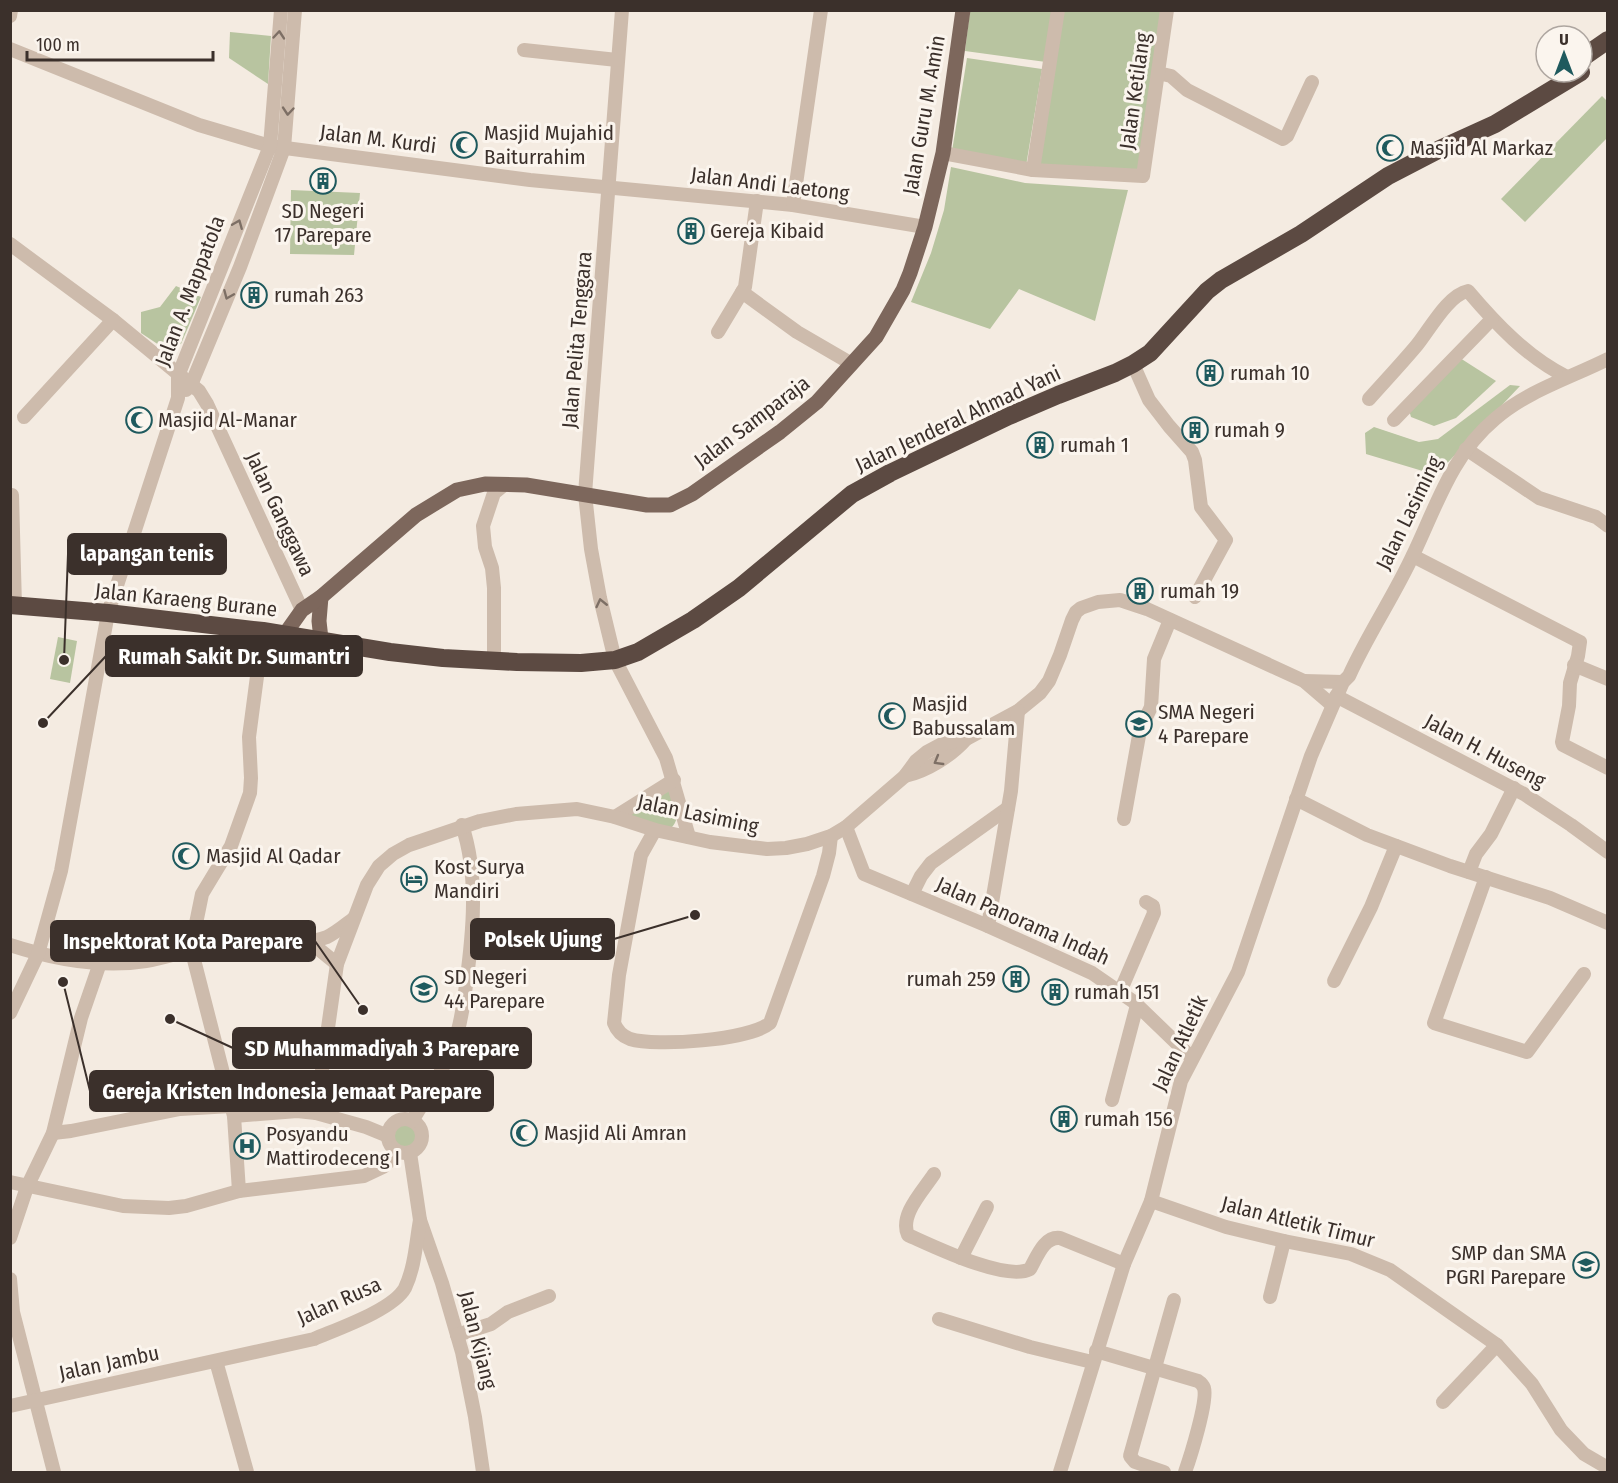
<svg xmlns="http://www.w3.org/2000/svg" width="1618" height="1483" font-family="'Fira Sans Condensed',sans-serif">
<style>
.green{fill:#b8c4a0}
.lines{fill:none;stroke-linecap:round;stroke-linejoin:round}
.minor{stroke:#cdbbac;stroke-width:14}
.major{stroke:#7d675c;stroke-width:15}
.highway{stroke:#5c4a42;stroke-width:18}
.oneway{stroke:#7d6f65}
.labels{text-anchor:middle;stroke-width:6;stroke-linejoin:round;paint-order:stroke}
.street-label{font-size:21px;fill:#3b302b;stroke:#fbf5ee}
.poi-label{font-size:21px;fill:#3b302b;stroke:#fbf5ee;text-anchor:start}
.leader{fill:none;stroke:#3b302b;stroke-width:2}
.callout-dot{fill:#3b302b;stroke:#fbf5ee;stroke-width:2}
.callout{fill:#3b302b;stroke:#3b302b;stroke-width:2}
.callout-label{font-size:22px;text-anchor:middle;font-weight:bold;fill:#fff}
</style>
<rect width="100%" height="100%" fill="#f4ebe1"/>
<g class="green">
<polygon points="970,11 1054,11 1046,62 965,51"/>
<polygon points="1062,11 1161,11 1142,174 1034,166"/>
<polygon points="230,32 271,36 268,84 229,58"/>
<polygon points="967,58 1042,69 1026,166 952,151"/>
<polygon points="1602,96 1607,101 1607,138 1525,222 1501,199"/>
<polygon points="951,167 1025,183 1128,190 1095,321 1019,289 990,329 911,302 931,253 944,210"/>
<polygon points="291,190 360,193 354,255 290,254"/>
<polygon points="176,286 201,297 181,344 165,349 141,333 141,312 160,307"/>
<polygon points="1460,358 1496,381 1456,418 1434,426 1411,417 1409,410"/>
<polygon points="1510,385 1520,386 1436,475 1366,454 1365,433 1374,427 1419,442 1438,439"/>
<polygon points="58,637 77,641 70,683 50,679"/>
<path d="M 671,788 C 674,801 683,817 671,828 L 626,815 Z"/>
<circle cx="406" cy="1136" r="13"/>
</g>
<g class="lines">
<g class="minor">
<polyline points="622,10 585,494 591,549 600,598 615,660 666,758 689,837"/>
<polyline points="10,16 11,10"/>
<polyline points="10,49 199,125 270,146 530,180 793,205 925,227"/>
<polyline points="524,50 617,60"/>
<polyline points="1158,73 1171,76 1187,90 1283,139 1287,136 1312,82"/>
<polyline points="943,153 1033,170 1143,176 1167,10"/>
<polyline points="1033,170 1058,10"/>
<polyline points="793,205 821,10"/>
<polyline points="10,244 113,320 199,391 207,404 302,610"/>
<polyline points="742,292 797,332 852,364"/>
<polyline points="718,332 745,287 757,201"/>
<polyline points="1133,364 1149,400 1169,426 1192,452 1195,460 1201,507 1226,540 1195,597"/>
<polyline points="186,390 191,385 240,267 284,148 295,10"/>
<path d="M 1369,399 C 1385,381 1402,363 1417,345 C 1430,329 1448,295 1468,291 C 1496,324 1528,358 1567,377"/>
<polyline points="24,417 113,320"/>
<polyline points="1394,420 1492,319"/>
<polyline points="1466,449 1539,498 1596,517 1608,526"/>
<polyline points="12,495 15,606"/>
<polyline points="1413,556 1580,642 1578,656 1570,683 1569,706 1562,742 1563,745 1608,768"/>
<polyline points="494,661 494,588 492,568 485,547 483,526 494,493 505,484"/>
<polyline points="1574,665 1608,679"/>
<polyline points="1304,681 1343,682"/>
<polyline points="1336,696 1524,794 1571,825 1608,852"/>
<path d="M 905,776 C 927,771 951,756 966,739 L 1018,711 L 1040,693 L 1049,681 L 1060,655 L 1072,620 L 1076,612 L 1081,608 L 1098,602 L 1120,600 L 1147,609 L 1304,681 L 1332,705"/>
<polyline points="1296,799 1367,835 1450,866 1550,898 1608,923"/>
<polyline points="615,817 674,780"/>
<polyline points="1124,819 1140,730 1151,707 1154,659 1170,620"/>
<polyline points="846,827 864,874 988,926 1092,973 1134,1002 1192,1058"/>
<path d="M 655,830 L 641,855 L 619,975 L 614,1023 C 617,1031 622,1036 630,1039 C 656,1047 750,1040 770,1023 L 823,876 L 829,853 L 831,836"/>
<polyline points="1469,872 1476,854 1491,834 1514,788"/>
<polyline points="1486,877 1434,1023 1527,1052 1584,974"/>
<polyline points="912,894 921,876 931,863 1008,808"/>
<polyline points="988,926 1011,791 1018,711"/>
<polyline points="310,942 337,964"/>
<path d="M 10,945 C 53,959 101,968 146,961 C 172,957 196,946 222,942 C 253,938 299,948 327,937 C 337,932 345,925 353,919"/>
<polyline points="1334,981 1371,907 1396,846"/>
<polyline points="1120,992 1154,913 1153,906 1146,902"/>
<polyline points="10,1013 38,954 61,871 108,613 178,398 178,376 270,146 281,10"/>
<polyline points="1112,1100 1137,1005"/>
<polyline points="234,1116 297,1111 316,1113"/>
<circle cx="405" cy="1136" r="17"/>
<path d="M 412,1121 C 430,1092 448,1063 458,1030 C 462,1016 464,1000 466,985 C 473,933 479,876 462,825"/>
<polyline points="53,1133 71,1131 180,1109 231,1106"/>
<polyline points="388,1136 366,1127 316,1113 337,964 367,885 379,866 393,854 409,845 480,821 516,814 577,809 615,817 655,830 710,842 767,849 786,848 807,844 831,836 846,827 905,776 916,761 927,752 942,744 966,739"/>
<polyline points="410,1153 420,1220 442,1283 462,1352 475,1417 483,1472"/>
<path d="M 934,1174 C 923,1191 899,1215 908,1235 C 933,1246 1006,1282 1030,1269 C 1037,1257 1044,1236 1060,1238 L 1124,1264"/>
<polyline points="10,1182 123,1206 169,1208 186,1206 239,1191 364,1176 383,1167 398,1152"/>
<polyline points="239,1191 234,1116 191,948 202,894 231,846 250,793 251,778 249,737 263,631"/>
<polyline points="1151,1201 1226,1227 1284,1241 1351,1254 1390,1270 1497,1345 1532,1384 1561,1430 1584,1454 1608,1468"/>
<polyline points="10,1238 27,1187 53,1133 81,1018 100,963"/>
<polyline points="961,1258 987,1207"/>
<polyline points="10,1279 13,1312 54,1472"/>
<polyline points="1270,1297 1284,1241"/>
<polyline points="939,1319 1030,1347 1092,1362"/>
<polyline points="457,1335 491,1324 508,1312 549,1296"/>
<path d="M 1096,1351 L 1198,1381 C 1201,1383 1203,1385 1204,1388 C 1208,1401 1190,1458 1185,1472"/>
<polyline points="216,1361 247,1472"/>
<polyline points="1443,1402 1497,1345"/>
<path d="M 10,1406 L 314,1339 C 337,1329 393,1310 405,1288 C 415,1267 416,1242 420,1220"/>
<path d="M 1060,1472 L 1124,1264 L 1151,1201 L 1181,1081 L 1238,972 L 1311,756 L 1343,682 L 1349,676 C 1368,634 1394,596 1413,555 C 1437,505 1451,456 1495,419 C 1527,391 1570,378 1608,359"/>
<polyline points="1164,1472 1135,1462 1130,1456 1174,1300"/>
</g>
<g class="major">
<polyline points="321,597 319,621 321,639"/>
<polyline points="285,634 302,610 321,597 416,515 457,490 485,484 526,485 647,505 670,505 692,494 780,432 817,402 876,337 903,290 910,273 925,227 943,153 963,10"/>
</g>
<g class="highway">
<polyline points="1582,58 1608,40"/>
<polyline points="10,605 108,613 263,631 390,652 443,658 517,662 581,663 615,660 638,652 693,620 739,588 852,494 890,473 1009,416 1058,395 1115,373 1133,364 1150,353 1207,291 1221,280 1301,234 1388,176 1440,149 1495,124 1581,72"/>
</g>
</g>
<defs><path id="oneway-chevron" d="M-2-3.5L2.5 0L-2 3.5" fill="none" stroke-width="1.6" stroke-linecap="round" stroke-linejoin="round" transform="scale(1.5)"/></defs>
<g class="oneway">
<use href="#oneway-chevron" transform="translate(279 35) rotate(-85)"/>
<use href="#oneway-chevron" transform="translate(288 111) rotate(95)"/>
<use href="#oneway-chevron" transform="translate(238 224) rotate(-68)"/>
<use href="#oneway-chevron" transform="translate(228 295) rotate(113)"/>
<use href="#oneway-chevron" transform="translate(601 603) rotate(-103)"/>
<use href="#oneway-chevron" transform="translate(938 761) rotate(150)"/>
</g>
<defs>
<g id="mosque-ring" transform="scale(1.35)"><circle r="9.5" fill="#fbf5ee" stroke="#1f5a5e" stroke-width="1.5"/><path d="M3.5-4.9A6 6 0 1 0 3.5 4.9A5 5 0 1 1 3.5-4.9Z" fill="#1f5a5e"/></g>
<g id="building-ring" transform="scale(1.35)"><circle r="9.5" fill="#fbf5ee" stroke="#1f5a5e" stroke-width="1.5"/><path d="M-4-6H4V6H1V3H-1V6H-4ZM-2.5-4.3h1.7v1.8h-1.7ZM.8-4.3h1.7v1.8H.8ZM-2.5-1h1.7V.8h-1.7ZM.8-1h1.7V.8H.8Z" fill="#1f5a5e"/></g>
<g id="school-ring" transform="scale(1.35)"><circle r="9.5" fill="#fbf5ee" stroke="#1f5a5e" stroke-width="1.5"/><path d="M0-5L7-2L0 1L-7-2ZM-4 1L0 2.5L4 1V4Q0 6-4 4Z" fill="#1f5a5e"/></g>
<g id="hotel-ring" transform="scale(1.35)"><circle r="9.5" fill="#fbf5ee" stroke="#1f5a5e" stroke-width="1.5"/><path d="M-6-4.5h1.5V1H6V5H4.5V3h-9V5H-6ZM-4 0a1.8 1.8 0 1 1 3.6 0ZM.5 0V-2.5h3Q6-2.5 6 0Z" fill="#1f5a5e"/></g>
<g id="hospital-ring" transform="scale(1.35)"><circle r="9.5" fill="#fbf5ee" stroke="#1f5a5e" stroke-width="1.5"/><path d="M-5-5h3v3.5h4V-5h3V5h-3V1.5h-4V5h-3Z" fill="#1f5a5e"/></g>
</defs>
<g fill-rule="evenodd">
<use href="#mosque-ring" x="464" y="145"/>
<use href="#mosque-ring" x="1390" y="148"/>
<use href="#building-ring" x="323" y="181"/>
<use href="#building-ring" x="691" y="231"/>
<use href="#building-ring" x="254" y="295"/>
<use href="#building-ring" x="1210" y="373"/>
<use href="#mosque-ring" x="139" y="420"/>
<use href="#building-ring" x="1195" y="430"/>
<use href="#building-ring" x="1040" y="445"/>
<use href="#building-ring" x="1140" y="591"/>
<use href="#mosque-ring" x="892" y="716"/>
<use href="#school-ring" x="1139" y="724"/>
<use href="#mosque-ring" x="186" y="856"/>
<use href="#hotel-ring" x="414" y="879"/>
<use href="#building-ring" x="1016" y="979"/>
<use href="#school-ring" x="424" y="989"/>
<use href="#building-ring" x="1055" y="992"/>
<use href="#building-ring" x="1064" y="1119"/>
<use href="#mosque-ring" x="524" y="1133"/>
<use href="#hospital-ring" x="247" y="1146"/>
<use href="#school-ring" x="1586" y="1265"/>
</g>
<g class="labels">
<g class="street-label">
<text transform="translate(1135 91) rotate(-82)" y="7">Jalan Ketilang</text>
<text transform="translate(924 115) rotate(-80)" y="7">Jalan Guru M. Amin</text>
<text transform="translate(378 139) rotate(7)" y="7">Jalan M. Kurdi</text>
<text transform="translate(770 184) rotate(7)" y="7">Jalan Andi Laetong</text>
<text transform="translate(190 291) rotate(-69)" y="7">Jalan A. Mappatola</text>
<text transform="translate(577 340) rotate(-85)" y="7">Jalan Pelita Tenggara</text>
<text transform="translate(958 419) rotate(-25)" y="7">Jalan Jenderal Ahmad Yani</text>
<text transform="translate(752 422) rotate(-37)" y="7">Jalan Samparaja</text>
<text transform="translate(1409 513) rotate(-64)" y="7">Jalan Lasiming</text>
<text transform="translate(280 514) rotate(65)" y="7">Jalan Ganggawa</text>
<text transform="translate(186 600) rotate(6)" y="7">Jalan Karaeng Burane</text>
<text transform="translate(1485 751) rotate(28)" y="7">Jalan H. Huseng</text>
<text transform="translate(698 814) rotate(12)" y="7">Jalan Lasiming</text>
<text transform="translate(1023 921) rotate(24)" y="7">Jalan Panorama Indah</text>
<text transform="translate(1180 1043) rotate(-65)" y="7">Jalan Atletik</text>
<text transform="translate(1298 1222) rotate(14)" y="7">Jalan Atletik Timur</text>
<text transform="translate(339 1301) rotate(-24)" y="7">Jalan Rusa</text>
<text transform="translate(478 1340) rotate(76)" y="7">Jalan Kijang</text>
<text transform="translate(109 1363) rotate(-12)" y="7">Jalan Jambu</text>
</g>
<g class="poi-label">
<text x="484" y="140">Masjid Mujahid<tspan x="484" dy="24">Baiturrahim</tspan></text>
<text x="1410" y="155">Masjid Al Markaz</text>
<text x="323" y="218" text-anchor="middle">SD Negeri<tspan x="323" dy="24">17 Parepare</tspan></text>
<text x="710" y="238">Gereja Kibaid</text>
<text x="274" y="302">rumah 263</text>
<text x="1230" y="380">rumah 10</text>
<text x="158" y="427">Masjid Al-Manar</text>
<text x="1214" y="437">rumah 9</text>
<text x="1060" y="452">rumah 1</text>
<text x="1160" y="598">rumah 19</text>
<text x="912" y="711">Masjid<tspan x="912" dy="24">Babussalam</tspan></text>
<text x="1158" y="719">SMA Negeri<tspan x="1158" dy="24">4 Parepare</tspan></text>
<text x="206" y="863">Masjid Al Qadar</text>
<text x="434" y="874">Kost Surya<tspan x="434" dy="24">Mandiri</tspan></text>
<text x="444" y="984">SD Negeri<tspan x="444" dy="24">44 Parepare</tspan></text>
<text x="996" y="986" text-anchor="end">rumah 259</text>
<text x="1074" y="999">rumah 151</text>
<text x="1084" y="1126">rumah 156</text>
<text x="544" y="1140">Masjid Ali Amran</text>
<text x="266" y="1141">Posyandu<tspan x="266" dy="24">Mattirodeceng I</tspan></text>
<text x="1566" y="1260" text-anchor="end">SMP dan SMA<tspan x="1566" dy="24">PGRI Parepare</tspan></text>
</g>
</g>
<path class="leader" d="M64 660L68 554M43 723L106 656M695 915L614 939M363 1010L315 941M170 1019L233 1048M63 982L90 1091"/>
<g class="callout-dot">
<circle cx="64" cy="660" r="6"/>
<circle cx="43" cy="723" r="6"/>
<circle cx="695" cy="915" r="6"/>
<circle cx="363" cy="1010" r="6"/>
<circle cx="170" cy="1019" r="6"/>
<circle cx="63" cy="982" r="6"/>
</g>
<g class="callout">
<rect x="68" y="534" width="158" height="40" rx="6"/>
<rect x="106" y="636" width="256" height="40" rx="6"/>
<rect x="471" y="919" width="143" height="40" rx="6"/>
<rect x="51" y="921" width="264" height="40" rx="6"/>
<rect x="233" y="1028" width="298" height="40" rx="6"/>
<rect x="90" y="1071" width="403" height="40" rx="6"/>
</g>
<g class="callout-label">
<text x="147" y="561">lapangan tenis</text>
<text x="234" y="664">Rumah Sakit Dr. Sumantri</text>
<text x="543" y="947">Polsek Ujung</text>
<text x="183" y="949">Inspektorat Kota Parepare</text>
<text x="382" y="1056">SD Muhammadiyah 3 Parepare</text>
<text x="292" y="1099">Gereja Kristen Indonesia Jemaat Parepare</text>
</g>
<rect width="1618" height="1483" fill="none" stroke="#3b302b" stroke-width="24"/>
<g transform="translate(1564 54)"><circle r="28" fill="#fbf5ee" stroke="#aea6a0" stroke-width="1.5"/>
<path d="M0-4.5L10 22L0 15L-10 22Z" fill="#1f5a5e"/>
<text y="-9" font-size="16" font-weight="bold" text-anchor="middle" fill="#3b302b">U</text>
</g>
<path d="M27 51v9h186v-9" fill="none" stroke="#3b302b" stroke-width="3"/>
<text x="36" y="51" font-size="18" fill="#3b302b" stroke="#fbf5ee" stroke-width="4.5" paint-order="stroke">100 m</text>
</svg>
